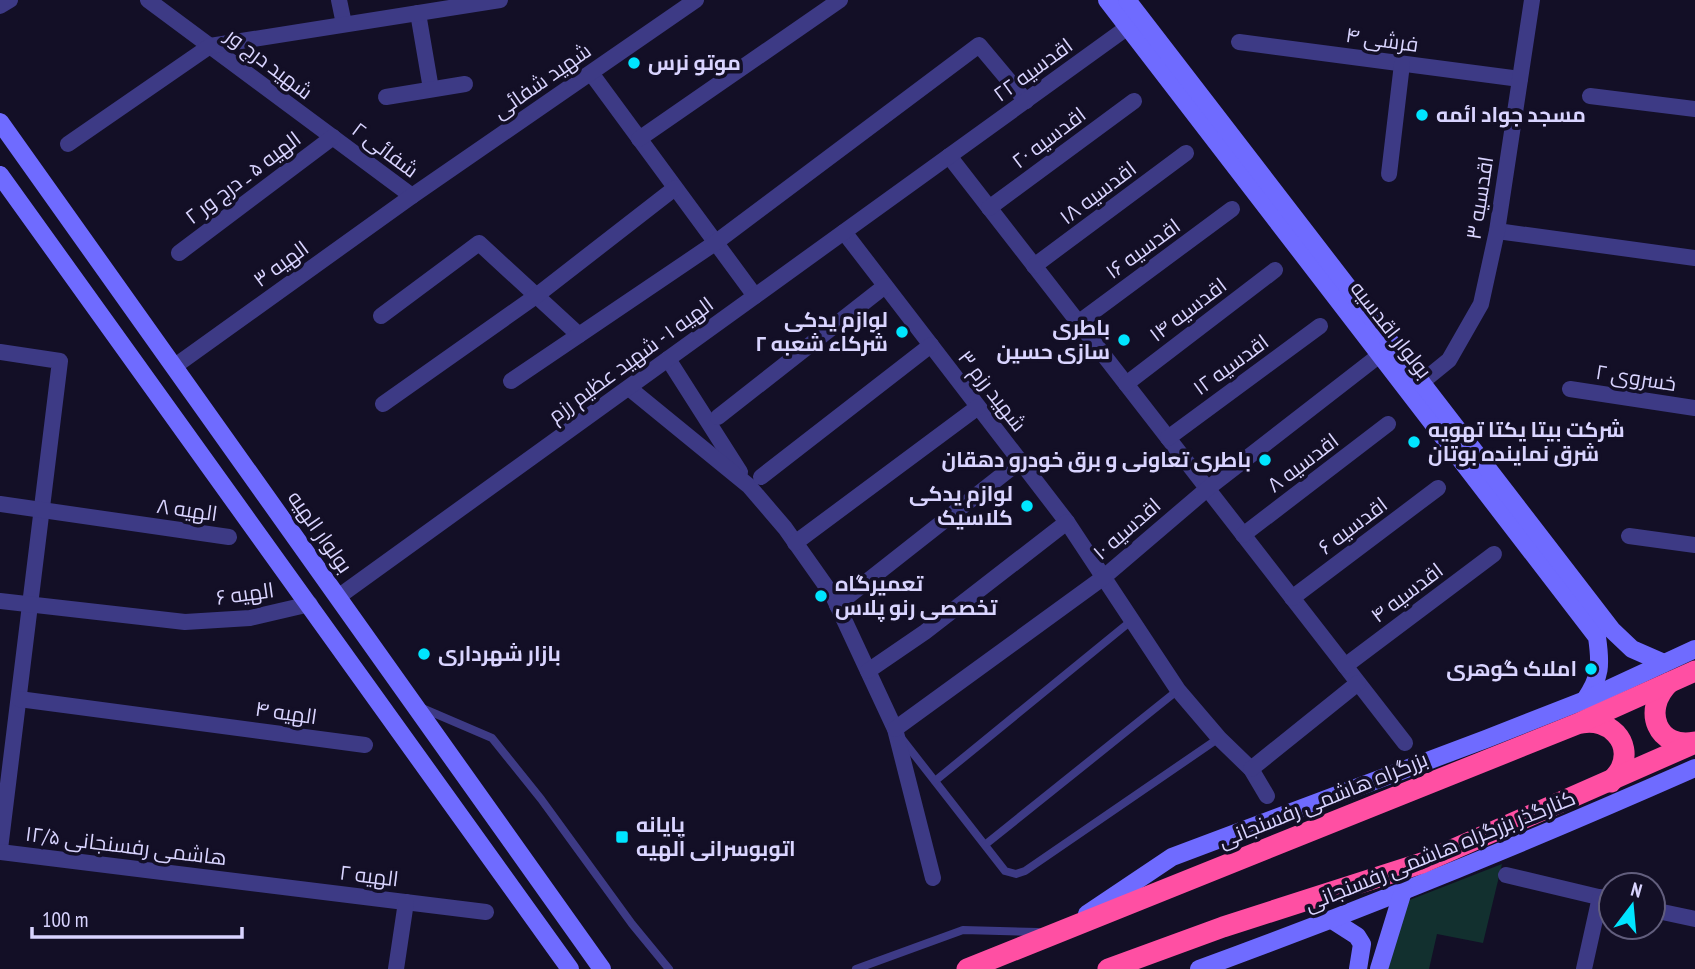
<svg xmlns="http://www.w3.org/2000/svg" width="1695" height="969" font-family="'PT Sans Narrow',Cairo,sans-serif">
<style>
.green{fill:#12302f}
.lines{fill:none;stroke-linecap:round;stroke-linejoin:round}
.lane{stroke:#3d3a85;stroke-width:8}
.street{stroke:#3d3a85;stroke-width:16}
.secondary{stroke:#6f6bff;stroke-width:18}
.highway{stroke:#ff4fa3;stroke-width:21}
.poi-dot{fill:#00e5ff;stroke:#130f26;stroke-width:2.5}
.labels{text-anchor:middle;stroke-width:7;stroke-linejoin:round;paint-order:stroke}
.street-label{font-size:21px;fill:#d9d4ff;stroke:#130f26}
.poi-label{font-size:21px;font-weight:bold;fill:#d9d4ff;stroke:#130f26;text-anchor:start}
</style>
<rect width="100%" height="100%" fill="#130f26"/>
<polygon class="green" points="1502,864 1483,943 1437,934 1429,969 1388,969 1407,901"/>
<g class="lines">
<g class="lane">
<polyline points="422,708 492,738 541,799 632,924 669,969"/>
<polyline points="902,739 1005,871 1016,874 1025,871 1219,738"/>
<polyline points="935,781 1131,621"/>
<polyline points="986,844 1178,690"/>
<polyline points="856,969 963,930 1038,932"/>
</g>
<g class="street">
<polyline points="148,0 412,196"/>
<polyline points="339,0 344,24"/>
<polyline points="0,6 10,0"/>
<polyline points="418,13 431,89"/>
<polyline points="1239,42 1520,79"/>
<polyline points="591,73 755,296"/>
<polyline points="1590,96 1695,109"/>
<polyline points="386,97 465,84"/>
<polyline points="639,139 840,0"/>
<polyline points="68,144 210,46 500,0"/>
<polyline points="949,156 1405,743"/>
<polyline points="1389,174 1402,64"/>
<polyline points="989,208 1134,101"/>
<polyline points="1497,231 1695,258"/>
<polyline points="844,232 1067,522 1178,690 1219,738 1251,769 1267,796"/>
<polyline points="179,253 333,137"/>
<polyline points="1034,266 1186,153"/>
<polyline points="381,316 479,243 579,335"/>
<polyline points="1078,323 1232,209"/>
<polyline points="0,352 60,361 0,849"/>
<polyline points="668,359 740,472"/>
<polyline points="175,366 412,196 696,0"/>
<polyline points="511,381 715,243 979,45 1026,101"/>
<polyline points="1422,382 1449,360 1481,304 1497,231 1532,0"/>
<polyline points="1126,384 1275,270"/>
<polyline points="629,388 749,486 785,528 833,596 895,729 933,878"/>
<polyline points="1570,389 1695,408"/>
<polyline points="383,404 536,296 675,188"/>
<polyline points="718,417 885,286"/>
<polyline points="1168,438 1320,326"/>
<polyline points="761,477 931,345"/>
<polyline points="0,504 229,537"/>
<polyline points="1243,535 1388,424"/>
<polyline points="1629,536 1695,545"/>
<polyline points="795,543 978,407"/>
<polyline points="338,597 1139,19"/>
<polyline points="1292,598 1438,488"/>
<polyline points="0,601 185,622 250,618 310,604"/>
<polyline points="837,605 1020,461"/>
<polyline points="1345,666 1494,554"/>
<polyline points="868,671 925,632 1067,522"/>
<polyline points="19,699 365,745"/>
<polyline points="895,729 1104,577 1207,489 1381,354"/>
<polyline points="1251,769 1358,683"/>
<polyline points="0,852 486,912"/>
<polyline points="1506,875 1611,900"/>
<polyline points="1653,910 1695,919"/>
<polyline points="396,969 406,902"/>
<polyline points="1584,969 1600,897"/>
</g>
<g class="secondary">
<path d="M 1107,0 L 1597,637 C 1601,665 1601,676 1585,700"/>
<polyline points="1127,0 1612,630 1632,649 1664,663"/>
<polyline points="0,122 602,969"/>
<polyline points="0,175 570,969"/>
<polyline points="1087,914 1172,857 1486,739 1585,700 1695,649"/>
<polyline points="1332,920 1357,936 1362,944 1358,969"/>
<path d="M 1199,969 C 1367,908 1532,840 1695,768"/>
<polyline points="1379,969 1403,891"/>
</g>
<g class="highway">
<path d="M 1669,683 C 1641,710 1658,750 1695,742"/>
<path d="M 1582,723 C 1608,718 1633,741 1621,768 C 1619,773 1614,777 1611,782"/>
<polyline points="967,969 1577,724 1695,671"/>
<polyline points="1108,969 1223,927 1422,863 1695,743"/>
</g>
</g>
<g class="poi-dot">
<circle cx="634" cy="63" r="7"/>
<circle cx="1422" cy="115" r="7"/>
<circle cx="902" cy="332" r="7"/>
<circle cx="1124" cy="340" r="7"/>
<circle cx="1414" cy="442" r="7"/>
<circle cx="1265" cy="460" r="7"/>
<circle cx="1027" cy="506" r="7"/>
<circle cx="821" cy="596" r="7"/>
<circle cx="424" cy="654" r="7"/>
<circle cx="1591" cy="669" r="7"/>
<rect x="615" y="830" width="14" height="14" rx="3.5"/>
</g>
<g class="labels">
<g class="street-label">
<text transform="translate(1382 40) rotate(8)" y="7">فرشی ۴</text>
<text transform="translate(269 64) rotate(37)" y="7">شهید درج ور</text>
<text transform="translate(1033 70) rotate(-36)" y="7">اقدسیه ۲۲</text>
<text transform="translate(542 81) rotate(-35)" y="7">شهید شفائی</text>
<text transform="translate(1049 138) rotate(-37)" y="7">اقدسیه ۲۰</text>
<text transform="translate(385 150) rotate(37)" y="7">شفائی ۲</text>
<text transform="translate(243 178) rotate(-37)" y="7">الهیه ۵ ـ درج ور ۲</text>
<text transform="translate(1098 193) rotate(-37)" y="7">اقدسیه ۱۸</text>
<text transform="translate(1480 198) rotate(-81)" y="7">اقدسیه ۳</text>
<text transform="translate(1143 249) rotate(-36)" y="7">اقدسیه ۱۶</text>
<text transform="translate(281 264) rotate(-36)" y="7">الهیه ۳</text>
<text transform="translate(1188 310) rotate(-37)" y="7">اقدسیه ۱۴</text>
<text transform="translate(1391 330) rotate(52)" y="7">بولوار اقدسیه</text>
<text transform="translate(631 360) rotate(-36)" y="7">الهیه ۱ - شهید عظیم رزم</text>
<text transform="translate(1231 365) rotate(-36)" y="7">اقدسیه ۱۲</text>
<text transform="translate(1636 378) rotate(9)" y="7">خسروی ۲</text>
<text transform="translate(992 391) rotate(52)" y="7">شهید رزم ۳</text>
<text transform="translate(1303 463) rotate(-37)" y="7">اقدسیه ۸</text>
<text transform="translate(187 510) rotate(8)" y="7">الهیه ۸</text>
<text transform="translate(1353 526) rotate(-37)" y="7">اقدسیه ۶</text>
<text transform="translate(1127 529) rotate(-41)" y="7">اقدسیه ۱۰</text>
<text transform="translate(320 532) rotate(55)" y="7">بولوار الهیه</text>
<text transform="translate(1407 593) rotate(-37)" y="7">اقدسیه ۴</text>
<text transform="translate(245 594) rotate(-8)" y="7">الهیه ۶</text>
<text transform="translate(286 713) rotate(8)" y="7">الهیه ۴</text>
<text transform="translate(1323 800) rotate(-22)" y="7">بزرگراه هاشمی رفسنجانی</text>
<text transform="translate(126 846) rotate(7)" y="7">هاشمی رفسنجانی ۱۲/۵</text>
<text transform="translate(1440 851) rotate(-22)" y="7">کنارگذر بزرگراه هاشمی رفسنجانی</text>
<text transform="translate(369 876) rotate(7)" y="7">الهیه ۲</text>
</g>
<g class="poi-label">
<text x="648" y="70">موتو نرس</text>
<text x="1436" y="122">مسجد جواد ائمه</text>
<text x="888" y="327" text-anchor="end">لوازم یدکی<tspan x="888" dy="24">شرکاء شعبه ۲</tspan></text>
<text x="1110" y="335" text-anchor="end">باطری<tspan x="1110" dy="24">سازی حسین</tspan></text>
<text x="1428" y="437">شرکت بیتا یکتا تهویه<tspan x="1428" dy="24">شرق نماینده بوتان</tspan></text>
<text x="1251" y="467" text-anchor="end">باطری تعاونی و برق خودرو دهقان</text>
<text x="1013" y="501" text-anchor="end">لوازم یدکی<tspan x="1013" dy="24">کلاسیک</tspan></text>
<text x="835" y="591">تعمیرگاه<tspan x="835" dy="24">تخصصی رنو پلاس</tspan></text>
<text x="438" y="661">بازار شهرداری</text>
<text x="1577" y="676" text-anchor="end">املاک گوهری</text>
<text x="636" y="832">پایانه<tspan x="636" dy="24">اتوبوسرانی الهیه</tspan></text>
</g>
</g>
<g transform="translate(1632 906) rotate(16)"><circle r="33" fill="#130f26" stroke="#625e7d" stroke-width="2"/>
<path d="M0-5L12 26L0 18L-12 26Z" fill="#00e5ff"/>
<text y="-10" font-size="19" font-weight="bold" text-anchor="middle" fill="#d9d4ff">N</text>
</g>
<path d="M32 927v10h210v-10" fill="none" stroke="#d9d4ff" stroke-width="3.5"/>
<text x="42" y="927" font-size="21" fill="#d9d4ff" stroke="#130f26" stroke-width="5" paint-order="stroke">100 m</text>
</svg>
